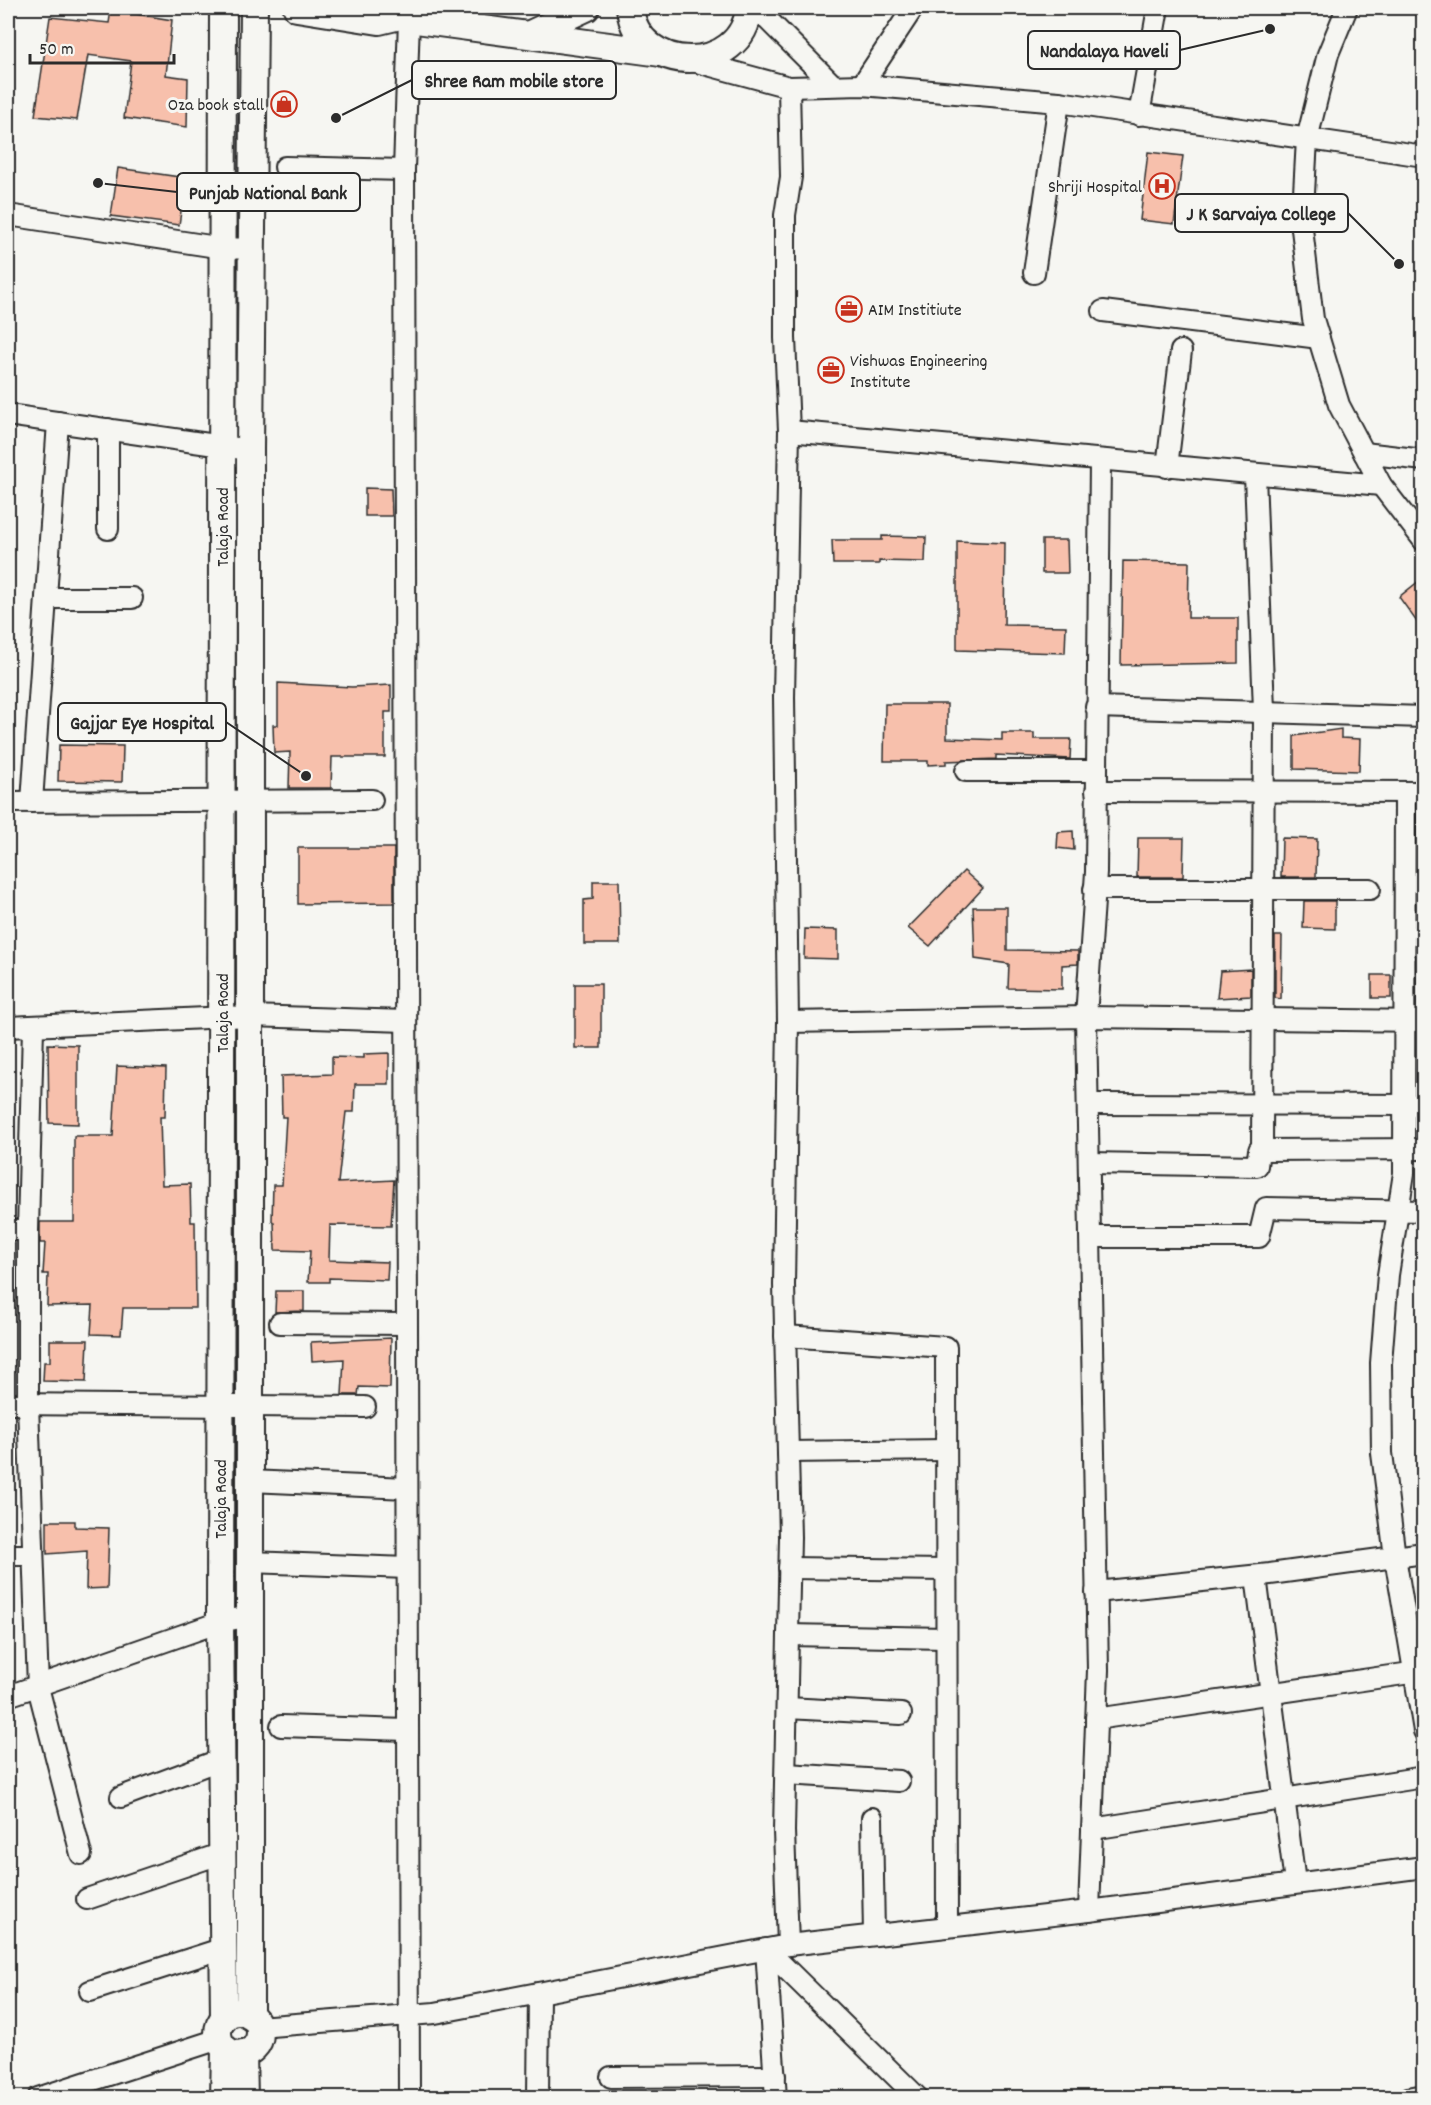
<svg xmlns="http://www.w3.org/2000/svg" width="1431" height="2105" font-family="Dekko,sans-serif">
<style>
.building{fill:#f7c0ac;stroke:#2b2b2b;stroke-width:1.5}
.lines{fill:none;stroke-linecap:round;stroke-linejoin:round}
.minor-casing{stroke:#2b2b2b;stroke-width:24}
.major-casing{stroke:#2b2b2b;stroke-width:30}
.minor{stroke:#f6f6f2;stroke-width:20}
.major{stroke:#f6f6f2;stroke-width:26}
.labels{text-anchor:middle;stroke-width:6;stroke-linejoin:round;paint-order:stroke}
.poi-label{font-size:18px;fill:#2b2b2b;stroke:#f6f6f2;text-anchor:end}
.street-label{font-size:18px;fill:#2b2b2b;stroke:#f6f6f2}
.leader{fill:none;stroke:#2b2b2b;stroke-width:2}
.callout-dot{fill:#2b2b2b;stroke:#f6f6f2;stroke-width:2}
.callout{fill:#f6f6f2;stroke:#2b2b2b;stroke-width:2}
.callout-label{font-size:20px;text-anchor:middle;font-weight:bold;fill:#2b2b2b}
</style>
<rect width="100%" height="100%" fill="#f6f6f2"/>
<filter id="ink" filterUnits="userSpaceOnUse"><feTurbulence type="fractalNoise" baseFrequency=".0167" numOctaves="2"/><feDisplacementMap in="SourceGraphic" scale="12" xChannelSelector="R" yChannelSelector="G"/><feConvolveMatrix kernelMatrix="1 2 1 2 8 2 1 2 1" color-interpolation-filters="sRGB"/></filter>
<g filter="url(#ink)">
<g class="building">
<polygon points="111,10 172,20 166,75 188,78 187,127 124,118 131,61 88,55 77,120 35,116 50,17 109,23"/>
<polygon points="1148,152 1183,156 1174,224 1140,220"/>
<polygon points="118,168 186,178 179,225 111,216"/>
<polygon points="365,488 391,489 392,516 365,516"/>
<polygon points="882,536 926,537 925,562 879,561 879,564 833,564 832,540 882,540"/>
<polygon points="1042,540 1067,540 1068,573 1042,573"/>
<polygon points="957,541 1005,543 1004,625 1066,626 1065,653 957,650"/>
<polygon points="1123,561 1189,562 1188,618 1238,618 1238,663 1121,665"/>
<polygon points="1424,577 1424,632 1399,597"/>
<polygon points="278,683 352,687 391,685 391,712 385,712 385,757 332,757 331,788 289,788 290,752 274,753 273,725 278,725"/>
<polygon points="885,704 947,704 947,738 1002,740 1002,733 1034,733 1034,739 1071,739 1070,759 996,755 996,759 946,761 946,764 928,765 928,761 884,761"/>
<polygon points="1341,729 1341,738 1360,739 1359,771 1294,769 1294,736"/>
<polygon points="59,745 123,746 122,782 58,781"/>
<polygon points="1073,831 1074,850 1057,848 1058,832"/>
<polygon points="1138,838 1184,838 1183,877 1137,877"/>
<polygon points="1282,838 1317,839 1316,877 1281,877"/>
<polygon points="298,848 394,848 394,903 298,904"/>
<polygon points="964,871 983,888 930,946 908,928"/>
<polygon points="593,881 619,881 620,944 584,944 584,900 593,899"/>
<polygon points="1304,901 1335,901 1335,929 1303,928"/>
<polygon points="973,907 1007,907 1007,950 1078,951 1078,964 1062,965 1062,989 1008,988 1009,964 975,959"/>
<polygon points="805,929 838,930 838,959 804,958"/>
<polygon points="1275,936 1282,936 1281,999 1275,998"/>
<polygon points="1251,969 1251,996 1217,998 1220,971"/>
<rect x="1372" y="975" width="19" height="23"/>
<rect x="575" y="984" width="26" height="64"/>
<polygon points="48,1044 78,1045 78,1124 49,1123"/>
<polygon points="389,1053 389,1084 355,1084 354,1112 346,1112 338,1183 394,1180 391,1226 330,1225 329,1260 388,1262 387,1280 329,1278 329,1282 308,1282 310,1251 275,1250 274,1222 272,1221 273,1185 282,1185 286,1117 282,1117 281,1076 332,1074 332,1057 364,1058 364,1054"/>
<polygon points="117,1066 166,1068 165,1117 160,1117 162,1185 190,1184 191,1222 195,1222 196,1308 123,1308 121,1335 91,1334 93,1305 47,1306 48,1274 43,1274 45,1243 40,1243 40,1222 74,1222 74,1136 113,1136"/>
<polygon points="276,1291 304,1291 304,1311 275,1312"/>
<polygon points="391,1338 390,1388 359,1387 358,1395 342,1395 344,1359 312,1361 311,1342"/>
<polygon points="50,1340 88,1340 86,1382 43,1381 44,1362 50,1362"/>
<polygon points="47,1521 75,1521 75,1527 109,1528 107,1588 86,1589 87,1551 47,1554"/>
</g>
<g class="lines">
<g class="minor-casing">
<g id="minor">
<polyline points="756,8 833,85"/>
<polyline points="1347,8 1328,54 1307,139 1302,229 1313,319 1339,405 1381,485 1424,541"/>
<polyline points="693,61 789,87 862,85 1059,102 1424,156"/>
<polyline points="862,85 913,8"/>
<polyline points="1139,115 1158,8"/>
<polyline points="285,167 404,170"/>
<polyline points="8,215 223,248 252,249"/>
<polyline points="1034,273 1059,102"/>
<polyline points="1103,311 1319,338"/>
<polyline points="8,415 250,450"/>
<polyline points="789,431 1381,485"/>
<polyline points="1364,453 1424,460"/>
<polyline points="1167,467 1181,351"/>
<polyline points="1255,475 1264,710 1262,1150"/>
<polyline points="108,529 108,429"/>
<polyline points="46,598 132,598"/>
<polyline points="1096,707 1424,717"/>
<polyline points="966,771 1096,771"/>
<polyline points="1096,791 1424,792"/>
<polyline points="1405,792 1404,1173 1388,1275 1381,1363 1382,1453 1395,1557 1424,1731"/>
<polyline points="8,802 372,800"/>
<polyline points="32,802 58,422"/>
<polyline points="1094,889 1370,889"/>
<polyline points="788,1022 1086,1017 1424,1021"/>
<polyline points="8,1027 250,1016 406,1021"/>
<polyline points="1088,1104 1424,1105"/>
<polyline points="1090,1163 1257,1166 1259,1150 1424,1149"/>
<polyline points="8,1230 28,1230 28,1404 38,1687 81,1854"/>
<polyline points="28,1230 33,1027"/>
<polyline points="1091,1237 1259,1237 1266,1208 1424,1211"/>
<polyline points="280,1323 406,1324"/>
<polyline points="785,1336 946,1347 947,1927"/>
<polyline points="8,1404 365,1407"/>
<polyline points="788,1452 946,1450"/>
<polyline points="250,1481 407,1488"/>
<polyline points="8,1555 33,1555"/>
<polyline points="250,1562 407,1568"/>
<polyline points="789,1568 946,1570"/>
<polyline points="1256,1576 1295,1883"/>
<polyline points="1096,1592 1270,1574 1424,1553"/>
<polyline points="788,1635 946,1638"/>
<polyline points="8,1696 220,1622 250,1616"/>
<polyline points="787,1708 901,1714"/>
<polyline points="1096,1719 1424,1671"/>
<polyline points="281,1726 407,1730"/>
<polyline points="786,1774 899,1781"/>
<polyline points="121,1797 222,1759"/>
<polyline points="872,1818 874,1935"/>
<polyline points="1092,1829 1424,1777"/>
<polyline points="87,1899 223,1853"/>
<polyline points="1089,1911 1098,1670 1086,1017 1096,872 1100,462"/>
<polyline points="788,1945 784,1831 790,1537 784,1285 788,1022 784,697 789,431 785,338 785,215 791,177 789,87"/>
<polyline points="90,1991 224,1948"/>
<polyline points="258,2027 435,2013 788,1945 1089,1911 1424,1867"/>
<polyline points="611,2077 775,2076"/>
<polyline points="38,2098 219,2039"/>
<polyline points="409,2098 404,170 409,19"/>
<polyline points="538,2098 539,1993"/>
<polyline points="776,2098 766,1949 918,2098"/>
<polyline points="1408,2098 1424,2095"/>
</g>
</g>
<g class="major-casing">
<g id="major">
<polyline points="223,8 220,1622 224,2019"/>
<polyline points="297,8 379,21 400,16"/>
<polyline points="390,8 409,19 661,53"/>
<path d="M 630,8 C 637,76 743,76 749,8"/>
<polyline points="530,34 586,8"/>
<circle cx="239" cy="2033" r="21"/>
<polyline points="250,2016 250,450 254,8"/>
<polyline points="243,2053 244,2098"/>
<polyline points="224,2098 225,2049"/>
</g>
</g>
<use href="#minor" class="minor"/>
<use href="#major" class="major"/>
</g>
</g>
<defs>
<g id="shop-ring" transform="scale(1.35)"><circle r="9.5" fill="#f6f6f2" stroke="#c8321e" stroke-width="1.5"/><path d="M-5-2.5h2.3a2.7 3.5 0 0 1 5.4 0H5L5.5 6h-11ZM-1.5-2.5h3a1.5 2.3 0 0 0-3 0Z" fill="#c8321e"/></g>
<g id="hospital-ring" transform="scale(1.35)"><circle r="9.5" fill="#f6f6f2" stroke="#c8321e" stroke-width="1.5"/><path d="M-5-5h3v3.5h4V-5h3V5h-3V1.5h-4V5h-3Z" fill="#c8321e"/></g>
<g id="office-ring" transform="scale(1.35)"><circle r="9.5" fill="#f6f6f2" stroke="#c8321e" stroke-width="1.5"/><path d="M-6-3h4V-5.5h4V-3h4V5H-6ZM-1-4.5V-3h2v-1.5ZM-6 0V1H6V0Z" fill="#c8321e"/></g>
</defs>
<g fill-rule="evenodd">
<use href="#shop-ring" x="284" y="104"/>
<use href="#hospital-ring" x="1162" y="186"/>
<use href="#office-ring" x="849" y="309"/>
<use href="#office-ring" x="831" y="370"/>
</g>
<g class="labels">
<g class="poi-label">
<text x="264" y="110">Oza book stall</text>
<text x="1142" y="192">Shriji Hospital</text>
<text x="868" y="315" text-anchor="start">AIM Institiute</text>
<text x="850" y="366" text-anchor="start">Vishwas Engineering<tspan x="850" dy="21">Institute</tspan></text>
</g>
<g class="street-label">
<text transform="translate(222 527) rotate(-90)" y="6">Talaja Road</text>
<text transform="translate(222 1013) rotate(-90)" y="6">Talaja Road</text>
<text transform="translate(220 1499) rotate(-90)" y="6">Talaja Road</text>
</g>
</g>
<path class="leader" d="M1270 29L1180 50M336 118L412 80M98 183L177 192M1399 264L1348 213M306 776L226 722"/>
<g class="callout-dot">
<circle cx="1270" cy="29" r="6"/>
<circle cx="336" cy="118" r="6"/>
<circle cx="98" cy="183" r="6"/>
<circle cx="1399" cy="264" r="6"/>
<circle cx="306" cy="776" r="6"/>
</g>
<g class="callout">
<rect x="1028" y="31" width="152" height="38" rx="6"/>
<rect x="412" y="61" width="204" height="38" rx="6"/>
<rect x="177" y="173" width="183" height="38" rx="6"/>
<rect x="1175" y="194" width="173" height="38" rx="6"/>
<rect x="58" y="703" width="168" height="38" rx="6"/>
</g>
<g class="callout-label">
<text x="1104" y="57">Nandalaya Haveli</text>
<text x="514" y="87">Shree Ram mobile store</text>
<text x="268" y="199">Punjab National Bank</text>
<text x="1261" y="220">J K Sarvaiya College</text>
<text x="142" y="729">Gajjar Eye Hospital</text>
</g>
<rect width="1431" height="2105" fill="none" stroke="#f6f6f2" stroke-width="30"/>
<rect x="15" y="15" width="1401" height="2075" fill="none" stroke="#2b2b2b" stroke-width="2" filter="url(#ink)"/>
<path d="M30 54v9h144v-9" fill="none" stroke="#2b2b2b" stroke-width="3"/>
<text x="39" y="54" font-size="18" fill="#2b2b2b" stroke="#f6f6f2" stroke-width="4.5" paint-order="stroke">50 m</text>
</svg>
